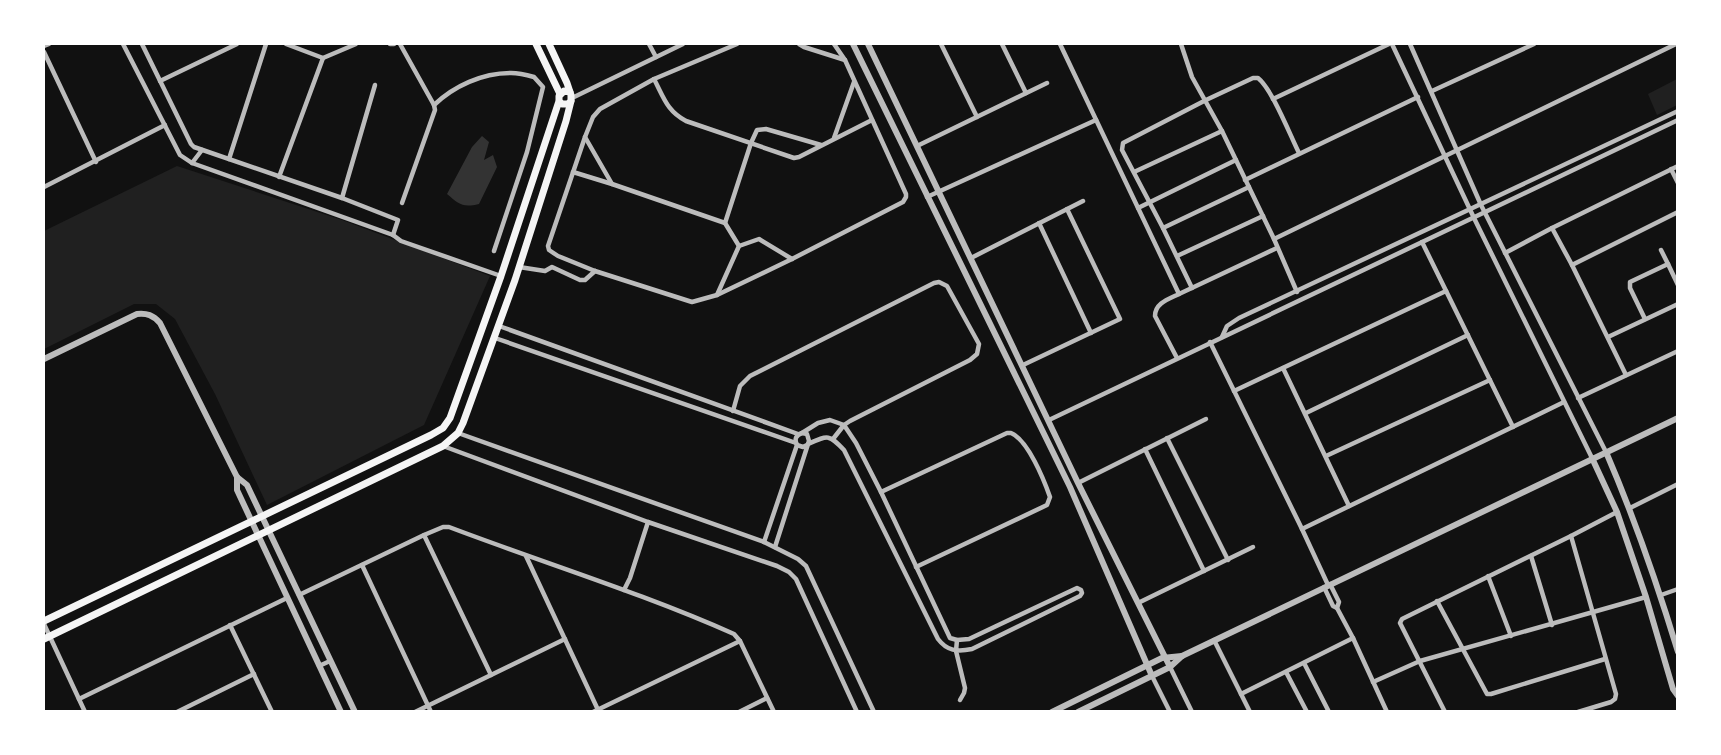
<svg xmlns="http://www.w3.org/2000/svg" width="1721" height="755" font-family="Signika,sans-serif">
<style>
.green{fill:#202020}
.water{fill:#333}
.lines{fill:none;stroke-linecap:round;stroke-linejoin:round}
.minor{stroke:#bcbcbc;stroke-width:4.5}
.tertiary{stroke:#bcbcbc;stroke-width:6}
.secondary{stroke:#f5f5f5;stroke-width:7}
</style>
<rect width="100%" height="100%" fill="#111"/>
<g class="green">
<polygon points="1677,79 1677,105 1657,115 1648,94"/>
<polygon points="177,166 342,220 490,276 424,425 267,505 215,394 175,319 156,304 134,304 44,349 44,231"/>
</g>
<path class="water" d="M 482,136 L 489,142 L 484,160 L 493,155 L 497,167 L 479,204 C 462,208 459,204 447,194 L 472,147 Z"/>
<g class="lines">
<g class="minor">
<polyline points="123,44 180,155 192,163 393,235 401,241 501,276"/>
<polyline points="142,44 191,144 194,147 342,198 398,220 393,235"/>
<polyline points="286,44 323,58"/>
<polyline points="390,44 394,44"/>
<polyline points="400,44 434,105 435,110 402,203"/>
<polyline points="649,44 656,57"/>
<polyline points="737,44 654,79 600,109 593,117 585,137 548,246 549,250 558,256 595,271 692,302 717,295 792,259 903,202 906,197 906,194 845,60 834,44"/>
<polyline points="799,44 804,47 845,60"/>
<polyline points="941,44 977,117"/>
<polyline points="1002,44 1026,93"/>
<path d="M 1060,44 L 1179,294 C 1169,299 1155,303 1155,316 L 1177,358"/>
<polyline points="1181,44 1192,77 1222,131 1274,239 1297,292"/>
<polyline points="1392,44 1474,218 1592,458"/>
<polyline points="1410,44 1481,205 1606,452"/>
<polyline points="44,46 49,44"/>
<polyline points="44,52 96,162"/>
<path d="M 654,79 C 664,98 667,111 686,121 L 794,158 L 799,157 L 872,120"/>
<polyline points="160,81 237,44"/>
<polyline points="1432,91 1534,44"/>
<polyline points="572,98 683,44"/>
<polyline points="1273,99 1389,44"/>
<path d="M 434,105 C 454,86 482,73 511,73 C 518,73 527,75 534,77 L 543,87 L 527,152 L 494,251"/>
<polyline points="585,137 612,184"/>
<polyline points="834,138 854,82"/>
<polyline points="917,146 1047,83"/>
<polyline points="229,159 266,44"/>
<polyline points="192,163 202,150"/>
<polyline points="1671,169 1678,183"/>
<polyline points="573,172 612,184 725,223 739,246 717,295"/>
<polyline points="1134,172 1222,131"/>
<polyline points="279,177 323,58 356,44"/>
<polyline points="1245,180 1418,97"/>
<polyline points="44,187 165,125"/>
<polyline points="927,197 1096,120"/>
<polyline points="342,198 375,85"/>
<polyline points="1138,208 1236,160"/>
<polyline points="725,223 751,143 757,130 766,129 821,145"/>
<polyline points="1039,223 1091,333"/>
<polyline points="1163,228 1249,187"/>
<polyline points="1552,228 1572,265 1626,375"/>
<polyline points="1274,239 1676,44"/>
<polyline points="1422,242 1513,427"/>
<polyline points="739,246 759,239 792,259"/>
<polyline points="1661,250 1668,264"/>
<polyline points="1505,253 1552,228 1678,166"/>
<polyline points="1177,256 1263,216"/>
<polyline points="971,258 1083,201"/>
<polyline points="1572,265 1678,212"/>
<polyline points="519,267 545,271 552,267 580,280 585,280 595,271"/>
<path d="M 1192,288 L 1163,228 L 1122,150 L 1123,143 L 1206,100 L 1253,78 L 1258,78 C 1272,89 1290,135 1299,153"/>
<polyline points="1179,294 1277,248"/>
<polyline points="1645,319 1630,288 1630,282 1668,264 1678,285"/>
<polyline points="499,326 798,434"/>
<polyline points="1222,337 1227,326 1239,318 1678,111"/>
<polyline points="1608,337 1678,304"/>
<polyline points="495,338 796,443"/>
<polyline points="1210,342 1302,529 1328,585"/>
<polyline points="1023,365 1120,319 1067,209"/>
<polyline points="1283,368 1349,506"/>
<polyline points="1234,391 1446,291"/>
<polyline points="1578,398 1678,351"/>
<polyline points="733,411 740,386 750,376 934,283 939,282 947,286 979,344 977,354 970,360 850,421 844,425 833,439"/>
<polyline points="1306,413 1468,335"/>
<polyline points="1049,420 1678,120"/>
<polyline points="458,433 764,542 798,559 806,566 874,712"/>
<path d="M 802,433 L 818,423 L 830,420 L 844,425 L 856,443 L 881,492 L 950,638 L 957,640 L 969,639 L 1077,588 L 1081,590 L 1082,593 L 1080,596 L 972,649 C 957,652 947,651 938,639 L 844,450 C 829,434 828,435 808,444"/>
<polyline points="1167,438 1228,560"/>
<polyline points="443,446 648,522 777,566 789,572 796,579 857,712"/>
<polyline points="1145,449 1204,571"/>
<polyline points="1326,456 1490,380"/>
<polyline points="1078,483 1206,419"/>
<path d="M 881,492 L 1007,433 L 1011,433 C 1028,440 1044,480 1050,497 L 1047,505 L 916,567"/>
<polyline points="1630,508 1678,484"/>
<polyline points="1302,529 1564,402"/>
<polyline points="424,535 491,675"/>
<polyline points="1571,536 1616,694 1615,699 1611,702 1578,712"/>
<polyline points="764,542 797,445"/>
<path d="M 775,547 L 809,441 L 807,434 L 802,433 C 796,435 794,439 797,445 L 803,447 L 807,445"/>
<polyline points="526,556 599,712"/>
<polyline points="1531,556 1552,625"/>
<polyline points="362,565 431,712"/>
<polyline points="1488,576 1511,636"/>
<polyline points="1330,584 1339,602 1337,608"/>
<polyline points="1324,587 1333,606 1337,608 1353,638 1387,712"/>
<polyline points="624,590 630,578 648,522"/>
<path d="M 299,595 L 424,535 L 443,527 L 449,527 C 544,563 642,593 734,634 L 740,641 L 774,712"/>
<polyline points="1661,595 1678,589"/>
<polyline points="1437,601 1487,694 1491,694 1605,659"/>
<polyline points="1138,603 1253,547"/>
<polyline points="44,624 85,712"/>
<polyline points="230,625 272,712"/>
<polyline points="957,640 956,651 965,688 964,693 960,700"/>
<polyline points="1214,640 1250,712"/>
<polyline points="1304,663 1329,712"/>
<polyline points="319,666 330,661"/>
<polyline points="1170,667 1192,712"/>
<polyline points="1286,672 1307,712"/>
<polyline points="1152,676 1170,712"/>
<polyline points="1373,682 1420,661 1646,597"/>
<polyline points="1241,694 1353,638"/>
<polyline points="79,699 287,598"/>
<polyline points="177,712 254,674"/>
<polyline points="415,712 565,639"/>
<polyline points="593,712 740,641"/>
<polyline points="739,712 767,698"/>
<polyline points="1445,712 1400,623 1402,619 1571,536 1617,512"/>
</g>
<g class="tertiary">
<polyline points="853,44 1070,487 1152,676"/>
<polyline points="868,44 1078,483 1170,667"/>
<path d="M 44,359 L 137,314 C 147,313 153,315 160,323 L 237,477 L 247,485 L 355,712"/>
<path d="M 1606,452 C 1634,517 1657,583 1678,652"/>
<polyline points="1592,458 1617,512 1646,597 1673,689 1678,696"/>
<polyline points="237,477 237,490 341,712"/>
<polyline points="1052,712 1162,658 1182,656"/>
<polyline points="1078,712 1170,667 1182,656 1678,418"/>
</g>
<g class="secondary">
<polyline points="536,44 560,94"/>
<polyline points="549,44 567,83 570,92"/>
<polyline points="44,621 431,435 443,428 450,418 501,276 559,101 559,96 564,91 570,92 571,95 571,101 568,104 562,104 559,101"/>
<polyline points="44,639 443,446 458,433 463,423 515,280 566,121 571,101"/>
</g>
</g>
<rect width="1721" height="755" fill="none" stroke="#ffffff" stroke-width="90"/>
</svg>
